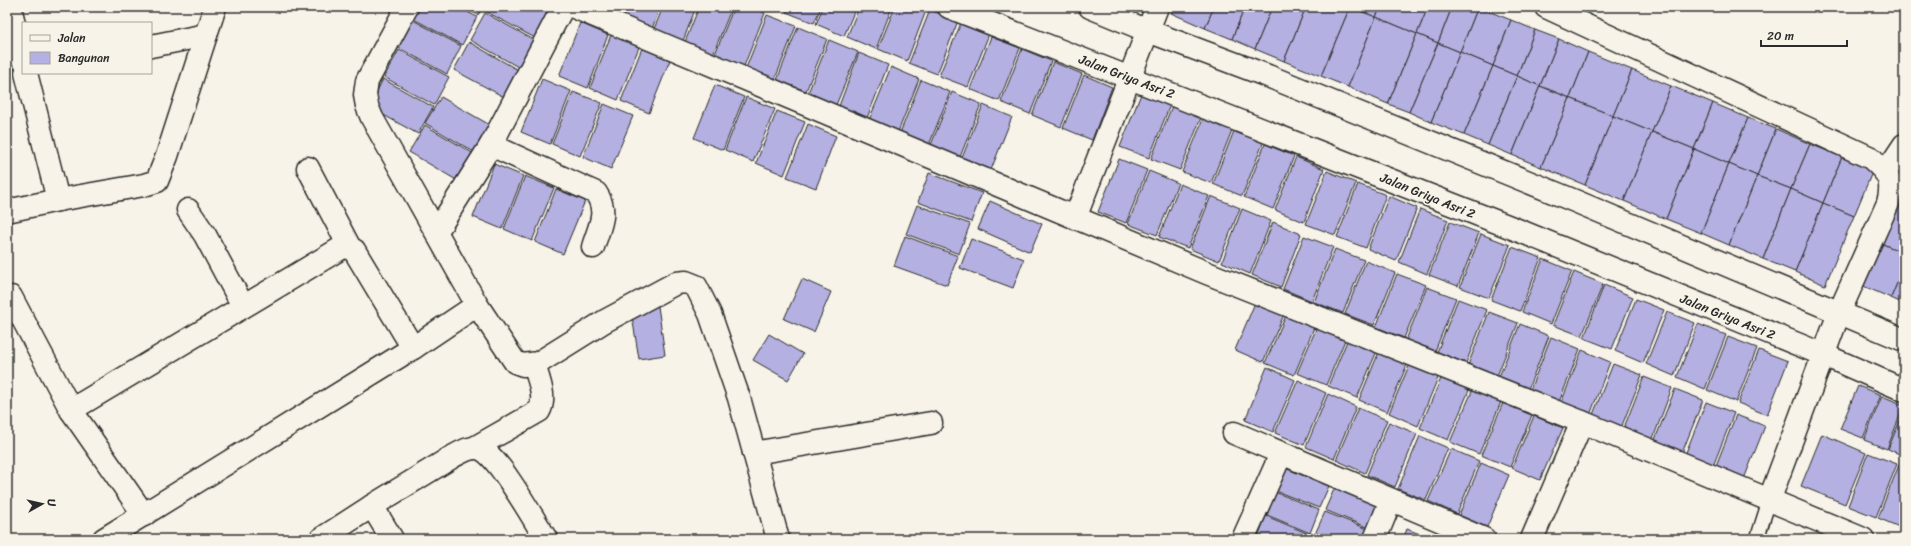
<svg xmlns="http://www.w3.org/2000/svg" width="1911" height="546" font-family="Sriracha,sans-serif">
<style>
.building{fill:#b4b0e1;stroke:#2b2b2b}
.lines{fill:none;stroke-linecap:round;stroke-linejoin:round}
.lane-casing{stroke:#2b2b2b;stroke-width:16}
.street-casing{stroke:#2b2b2b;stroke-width:25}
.secondary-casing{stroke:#2b2b2b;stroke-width:25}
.lane{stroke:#f7f3e8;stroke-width:13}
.street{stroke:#f7f3e8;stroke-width:22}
.secondary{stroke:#f7f3e8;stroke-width:22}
.labels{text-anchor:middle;stroke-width:3;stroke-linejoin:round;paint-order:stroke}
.street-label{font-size:13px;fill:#2b2b2b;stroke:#f7f3e8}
</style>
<rect width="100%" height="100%" fill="#f7f3e8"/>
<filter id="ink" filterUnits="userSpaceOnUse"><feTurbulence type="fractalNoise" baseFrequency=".025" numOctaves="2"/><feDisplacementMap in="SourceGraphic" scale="8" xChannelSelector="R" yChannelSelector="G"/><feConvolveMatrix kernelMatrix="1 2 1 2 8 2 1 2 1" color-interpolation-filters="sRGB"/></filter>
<g filter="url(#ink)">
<g class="building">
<polygon points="418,7 458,7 477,17 462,45 412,18"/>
<polygon points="463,7 483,7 478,15"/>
<polygon points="488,7 543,7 550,11 535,38 485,11"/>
<polygon points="627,7 660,7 652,29 623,17"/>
<polygon points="663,7 696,7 683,41 654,29"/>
<polygon points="699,7 732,7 713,54 685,42"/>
<polygon points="734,7 750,7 765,13 744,66 715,54"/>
<polygon points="787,7 821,7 814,23 786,12"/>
<polygon points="823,7 856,7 844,36 816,24"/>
<polygon points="859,7 892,7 876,49 847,37"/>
<polygon points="895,7 927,8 907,61 878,49"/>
<polygon points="1173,7 1214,7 1205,28 1171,13"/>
<polygon points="1214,7 1245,7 1232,39 1205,28"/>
<polygon points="1245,7 1272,7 1255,49 1232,39"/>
<polygon points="1272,7 1306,7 1284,61 1255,49"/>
<polygon points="1306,7 1350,7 1321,76 1284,61"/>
<polygon points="1350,7 1376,17 1348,87 1321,76"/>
<polygon points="1351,7 1381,7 1376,17"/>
<polygon points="1381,7 1428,7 1417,34 1376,17"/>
<polygon points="1428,7 1452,7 1438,43 1417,34"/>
<polygon points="1452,7 1478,7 1460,52 1438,43"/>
<polygon points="1478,7 1511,20 1493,66 1460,52"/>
<polygon points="930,10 958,21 937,74 909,63"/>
<polygon points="485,13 534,40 520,68 470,40"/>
<polygon points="767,15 796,26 775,79 746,68"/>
<polygon points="1376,17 1417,34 1388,104 1348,87"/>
<polygon points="411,19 461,46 447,74 397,47"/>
<polygon points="1511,20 1535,30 1517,76 1493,66"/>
<polygon points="580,23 608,35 588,88 559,76"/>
<polygon points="961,23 989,34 968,87 939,76"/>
<polygon points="798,27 827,39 806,91 777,80"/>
<polygon points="1535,30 1559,39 1540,86 1517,76"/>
<polygon points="1417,34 1438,43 1409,112 1388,104"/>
<polygon points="611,35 639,47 618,100 590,88"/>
<polygon points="991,37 1020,48 999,101 970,89"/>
<polygon points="1559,39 1588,52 1570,98 1540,86"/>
<polygon points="829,40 858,52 836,105 808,93"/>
<polygon points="469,42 518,70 504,97 454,70"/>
<polygon points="1438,43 1460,52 1431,122 1409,112"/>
<polygon points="642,48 670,60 649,113 621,101"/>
<polygon points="1022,49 1051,61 1030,114 1001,102"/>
<polygon points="399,50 449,77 434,105 384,77"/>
<polygon points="1460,52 1493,66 1464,135 1431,122"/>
<polygon points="1588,52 1632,70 1613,116 1570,98"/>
<polygon points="859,53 888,65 867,118 839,106"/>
<polygon points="1053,62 1082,74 1061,127 1032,115"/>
<polygon points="1493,66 1517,76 1488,145 1464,135"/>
<polygon points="891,67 919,79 898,132 869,120"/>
<polygon points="1632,70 1671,86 1652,132 1613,116"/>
<polygon points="1084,75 1112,87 1092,140 1063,128"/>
<polygon points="1517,76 1540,86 1512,155 1488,145"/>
<polygon points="383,79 433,107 418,134 369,107"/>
<polygon points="542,79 571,91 550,144 521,132"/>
<polygon points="921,80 950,92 929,145 900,133"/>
<polygon points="715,85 744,97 723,150 694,138"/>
<polygon points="1540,86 1570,98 1541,167 1512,155"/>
<polygon points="1671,86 1713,103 1694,149 1652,132"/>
<polygon points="573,92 602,103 580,156 552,144"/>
<polygon points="952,92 981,104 960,157 931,145"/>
<polygon points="1141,94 1170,105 1149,158 1120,147"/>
<polygon points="441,97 490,125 474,152 425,123"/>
<polygon points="746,97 775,109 753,162 725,150"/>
<polygon points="1570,98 1613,116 1585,185 1541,167"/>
<polygon points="1713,103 1748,118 1729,164 1694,149"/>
<polygon points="604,104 633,116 611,169 583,157"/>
<polygon points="983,105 1012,117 991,170 962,158"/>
<polygon points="1172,106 1201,118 1180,170 1151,159"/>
<polygon points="777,111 805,122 784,175 756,163"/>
<polygon points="1613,116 1652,132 1624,201 1585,185"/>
<polygon points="1748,118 1776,129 1757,176 1729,164"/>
<polygon points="1203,119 1232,130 1211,183 1182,172"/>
<polygon points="808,124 836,136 816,188 787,177"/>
<polygon points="425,125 474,154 458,181 409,152"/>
<polygon points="1776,129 1810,144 1791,189 1757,176"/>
<polygon points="1234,131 1263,143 1242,196 1213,184"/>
<polygon points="1652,132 1694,149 1666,219 1624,201"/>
<polygon points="1265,144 1294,156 1273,209 1244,197"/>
<polygon points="1810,144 1842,157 1823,203 1791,189"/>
<polygon points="1694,149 1729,164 1701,233 1666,219"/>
<polygon points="1296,157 1324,169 1304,222 1275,210"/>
<polygon points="1842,157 1873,170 1854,216 1823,203"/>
<polygon points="1119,159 1147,170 1126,223 1098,212"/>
<polygon points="494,164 523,176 502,229 473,217"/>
<polygon points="1729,164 1757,176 1729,245 1701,233"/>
<polygon points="1149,171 1178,183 1157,235 1128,224"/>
<polygon points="1327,171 1356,183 1335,235 1306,224"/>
<polygon points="929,173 982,193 971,222 918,202"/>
<polygon points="525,176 554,188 532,241 504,229"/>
<polygon points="1757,176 1791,189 1763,259 1729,245"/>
<polygon points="1903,183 1904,183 1904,253 1878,242"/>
<polygon points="1180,184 1209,196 1188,248 1159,237"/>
<polygon points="1358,184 1386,195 1366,248 1337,237"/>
<polygon points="556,189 585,201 563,254 535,242"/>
<polygon points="1791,189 1823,203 1795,272 1763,259"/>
<polygon points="1211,196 1240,208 1219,261 1190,249"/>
<polygon points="1389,196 1417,208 1396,261 1368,249"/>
<polygon points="990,201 1042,224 1030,252 978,229"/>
<polygon points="1823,203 1854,216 1825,285 1795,272"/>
<polygon points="917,205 970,224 959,254 906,234"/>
<polygon points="1242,209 1271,221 1250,274 1222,262"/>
<polygon points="1420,209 1448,220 1427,274 1399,262"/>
<polygon points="1273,222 1301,234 1281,287 1252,275"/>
<polygon points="1450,222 1479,233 1458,286 1429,275"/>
<polygon points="1481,234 1510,245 1489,298 1460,287"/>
<polygon points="905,236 958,256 947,285 894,266"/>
<polygon points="1304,236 1333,247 1312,301 1283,289"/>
<polygon points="971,239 1024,259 1013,288 960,268"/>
<polygon points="1878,242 1904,253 1904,266 1891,298 1861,285"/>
<polygon points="1512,247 1541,258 1520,311 1491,300"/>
<polygon points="1335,249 1364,260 1343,313 1314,302"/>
<polygon points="1543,259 1572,271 1551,324 1522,312"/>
<polygon points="1366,261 1395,273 1374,325 1345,314"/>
<polygon points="1904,266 1904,304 1891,298"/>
<polygon points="1574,272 1603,284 1582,336 1553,325"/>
<polygon points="1397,274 1426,285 1404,338 1376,327"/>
<polygon points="802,279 831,292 814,332 784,319"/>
<polygon points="1604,285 1633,297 1612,349 1584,338"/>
<polygon points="1427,287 1456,298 1435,351 1406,340"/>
<polygon points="1257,298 1286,310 1263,362 1235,350"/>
<polygon points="1458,299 1487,310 1466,363 1437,352"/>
<polygon points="1636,299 1664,310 1643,363 1615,351"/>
<polygon points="658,306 665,355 639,359 631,310"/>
<polygon points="1288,311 1316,323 1294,375 1265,363"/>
<polygon points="1489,312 1518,323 1497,376 1468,365"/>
<polygon points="1667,312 1695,323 1674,376 1646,364"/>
<polygon points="1320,320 1348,333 1326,385 1297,373"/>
<polygon points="1520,324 1549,336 1528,389 1499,377"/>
<polygon points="1698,324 1726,335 1705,389 1677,377"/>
<polygon points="769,334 803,354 788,380 753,360"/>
<polygon points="1350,334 1379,346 1357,398 1328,386"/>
<polygon points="1551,337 1580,349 1559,402 1530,390"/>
<polygon points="1728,337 1757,348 1736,402 1707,390"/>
<polygon points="1381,347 1409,360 1387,412 1359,400"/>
<polygon points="1582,350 1610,362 1590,415 1561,403"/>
<polygon points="1759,350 1788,361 1767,415 1738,403"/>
<polygon points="1411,361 1440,373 1418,426 1389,413"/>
<polygon points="1613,364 1642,375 1621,428 1592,417"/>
<polygon points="1267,367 1295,380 1273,432 1245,420"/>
<polygon points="1442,376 1470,388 1448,440 1420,428"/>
<polygon points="1644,377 1672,388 1652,441 1623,430"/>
<polygon points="1298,380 1326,393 1304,445 1275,433"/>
<polygon points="1858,386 1881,395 1863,438 1840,429"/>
<polygon points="1473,389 1501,402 1479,454 1450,442"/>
<polygon points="1675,389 1703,400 1682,453 1654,442"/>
<polygon points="1328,394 1356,407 1334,459 1306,447"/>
<polygon points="1882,396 1904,405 1887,449 1864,440"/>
<polygon points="1706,402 1734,413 1713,466 1685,455"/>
<polygon points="1503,403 1532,415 1510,467 1481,455"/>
<polygon points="1358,408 1387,420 1365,473 1336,460"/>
<polygon points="1904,411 1904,456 1888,449"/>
<polygon points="1736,415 1765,426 1744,479 1715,468"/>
<polygon points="1534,416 1563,428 1540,480 1512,468"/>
<polygon points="1389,422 1417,434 1395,487 1367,475"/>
<polygon points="1822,434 1866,453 1845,504 1801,486"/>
<polygon points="1420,436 1448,448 1426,500 1398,489"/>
<polygon points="1451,449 1479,461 1457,514 1428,501"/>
<polygon points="1868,453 1897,464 1876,517 1848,506"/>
<polygon points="1481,463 1509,475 1487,527 1459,515"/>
<polygon points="1899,465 1904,467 1904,529 1878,518"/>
<polygon points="1285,468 1329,486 1319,508 1276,491"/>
<polygon points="1335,487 1378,505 1369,528 1325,510"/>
<polygon points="1275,492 1319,510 1310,533 1267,515"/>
<polygon points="1325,512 1368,529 1364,539 1327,539 1315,534"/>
<polygon points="1266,516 1309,534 1307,539 1257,539"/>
<polygon points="1407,529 1432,539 1403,539"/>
<polygon points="1316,536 1324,539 1314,539"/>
</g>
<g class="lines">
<g class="lane-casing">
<polyline id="lane" points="1757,539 1769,501"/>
</g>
<g class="street-casing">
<g id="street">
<polyline points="10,7 23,60"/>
<polyline points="407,7 367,81 365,95 367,106 372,118 477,305 515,362 523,365 538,363 605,321 676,283 686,282 696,286 710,314 739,398 778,539"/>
<polyline points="574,7 1207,273 1582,422 1863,539"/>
<path d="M 1546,7 L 1871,158 C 1888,173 1894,180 1888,203 L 1839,313 L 1769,501"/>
<polyline points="151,46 206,35"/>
<polyline points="26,73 58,200"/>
<path d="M 491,145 L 596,193 C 609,212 599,227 593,247"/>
<polyline points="308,168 350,248"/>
<polyline points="1886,172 1904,145"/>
<polyline points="188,210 205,235 243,306"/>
<polyline points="7,211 58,200 144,185 157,181 167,156 215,7"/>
<polyline points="1075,218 1157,7"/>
<polyline points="437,231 491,145 563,7"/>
<polyline points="11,297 71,410 144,515"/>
<polyline points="71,410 343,247 347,247 354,250 413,348"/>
<polyline points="1234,433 1484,539"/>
<path d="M 474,448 L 539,411 C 547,397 538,379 534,364"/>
<polyline points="754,453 931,423"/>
<polyline points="104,539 413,348 477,305"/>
<polyline points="321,539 372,506"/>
<path d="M 392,539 L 372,506 L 452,457 C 460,453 471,445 481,449 C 499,457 534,520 546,539"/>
<polyline points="1243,539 1281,454"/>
<polyline points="1375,539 1391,500"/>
<polyline points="1532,539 1582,422"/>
</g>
</g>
<g class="secondary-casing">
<g id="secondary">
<polyline points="949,7 1520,231 1824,355 1904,390"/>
<polyline points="1090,7 1148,31 1268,76 1575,201 1904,340"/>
</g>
</g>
<use href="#lane" class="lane"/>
<use href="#street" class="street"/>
<use href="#secondary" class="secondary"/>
</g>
</g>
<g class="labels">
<g class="street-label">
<text transform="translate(1127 76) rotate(21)" y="5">Jalan Griya Asri 2</text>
<text transform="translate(1428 195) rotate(22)" y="5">Jalan Griya Asri 2</text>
<text transform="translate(1728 316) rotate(22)" y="5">Jalan Griya Asri 2</text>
</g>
</g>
<rect width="1911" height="546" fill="none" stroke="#f7f3e8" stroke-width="24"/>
<rect x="12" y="12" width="1887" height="522" fill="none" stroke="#2b2b2b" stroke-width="1.5" filter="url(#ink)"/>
<rect x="22" y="22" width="130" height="52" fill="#f7f3e8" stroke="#a5a39c"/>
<rect x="30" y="35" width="20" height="6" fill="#f7f3e8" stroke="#a5a39c"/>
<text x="58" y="42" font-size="12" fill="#2b2b2b">Jalan</text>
<rect x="30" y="52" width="20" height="12" fill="#b4b0e1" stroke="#a5a39c"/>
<text x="58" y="62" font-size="12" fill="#2b2b2b">Bangunan</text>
<g transform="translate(42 504) rotate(82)" stroke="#f7f3e8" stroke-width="3" paint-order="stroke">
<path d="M0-3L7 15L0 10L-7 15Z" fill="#2b2b2b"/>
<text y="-6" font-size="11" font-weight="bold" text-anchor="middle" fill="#2b2b2b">U</text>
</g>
<path d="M1761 40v6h86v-6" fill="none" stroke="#2b2b2b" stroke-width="2"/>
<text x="1767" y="40" font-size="12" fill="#2b2b2b" stroke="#f7f3e8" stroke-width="3" paint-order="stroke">20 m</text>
</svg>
